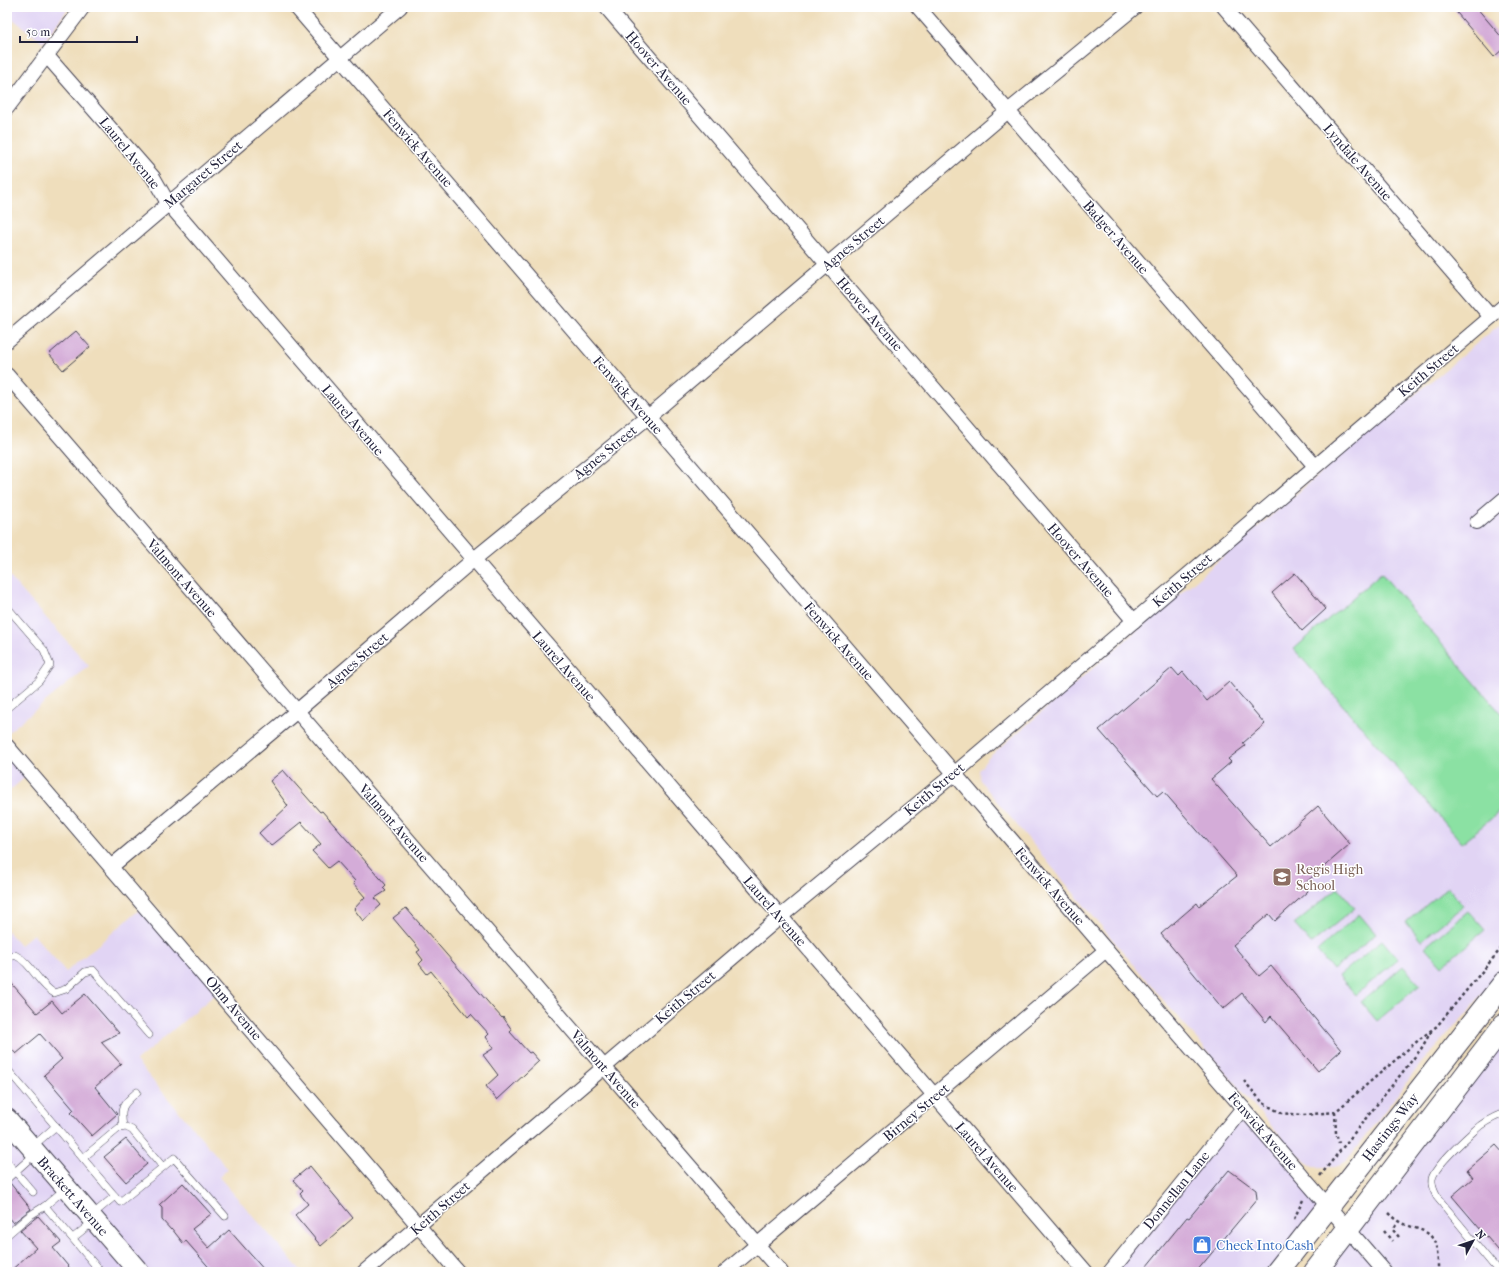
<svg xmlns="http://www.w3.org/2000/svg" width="1511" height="1279" font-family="'IM FELL French Canon',serif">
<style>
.built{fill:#e1d4f4}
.green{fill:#8be1a3;stroke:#56826f}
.building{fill:#d4acd8}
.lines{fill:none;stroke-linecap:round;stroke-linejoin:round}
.lane-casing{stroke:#413e4e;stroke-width:8}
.street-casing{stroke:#413e4e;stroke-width:16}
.secondary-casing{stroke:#413e4e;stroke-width:22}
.primary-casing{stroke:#413e4e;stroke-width:24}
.path{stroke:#413e4e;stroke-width:2.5;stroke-dasharray:3 3;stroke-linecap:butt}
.lane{stroke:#fff;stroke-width:7}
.street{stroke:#fff;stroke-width:14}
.secondary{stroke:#fff;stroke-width:20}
.primary{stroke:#fff;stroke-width:22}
.labels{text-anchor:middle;stroke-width:3;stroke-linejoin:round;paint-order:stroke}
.street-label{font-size:14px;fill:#22223b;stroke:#fff}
.education-label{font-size:14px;fill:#785e54;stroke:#fff;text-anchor:start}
.shop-label{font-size:14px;fill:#366cbe;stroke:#fff;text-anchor:start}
</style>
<rect width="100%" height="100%" fill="#fff"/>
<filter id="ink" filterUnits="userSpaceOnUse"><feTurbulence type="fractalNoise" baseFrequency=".025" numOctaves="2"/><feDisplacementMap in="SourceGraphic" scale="8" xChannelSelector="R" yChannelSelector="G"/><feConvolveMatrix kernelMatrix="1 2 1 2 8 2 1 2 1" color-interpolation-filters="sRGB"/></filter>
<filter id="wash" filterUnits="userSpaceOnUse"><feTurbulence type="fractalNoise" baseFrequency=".012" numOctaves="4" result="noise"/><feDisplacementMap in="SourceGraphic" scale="16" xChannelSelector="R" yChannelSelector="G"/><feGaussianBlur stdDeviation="0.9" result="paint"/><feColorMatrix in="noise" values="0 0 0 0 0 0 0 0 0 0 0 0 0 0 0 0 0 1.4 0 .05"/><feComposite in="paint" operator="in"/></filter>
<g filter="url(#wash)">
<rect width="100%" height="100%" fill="#efdebc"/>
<g class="built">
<polygon points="7,7 69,7 43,43 13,19 7,19"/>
<polygon points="1504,321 1504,967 1466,1014 1423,1061 1347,1160 1336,1167 1315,1167 1306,1162 1287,1144 1175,1014 985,787 980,780 979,770 987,759 1343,454"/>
<polygon points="7,574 89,666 7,733"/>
<polygon points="7,746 30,773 7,793"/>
<polygon points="145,905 219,991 136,1061 228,1169 219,1177 302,1272 7,1272 7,930 20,945 33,934 66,972"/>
<polygon points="1504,1025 1504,1272 1315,1272"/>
<polygon points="1243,1108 1328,1206 1277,1272 1110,1272"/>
</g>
<g class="green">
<polygon points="1381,573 1504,717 1504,808 1462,843 1294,649"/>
<polygon points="1448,887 1463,906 1421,941 1406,922"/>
<polygon points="1338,888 1355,908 1311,944 1294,924"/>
<polygon points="1468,911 1485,930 1442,966 1425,947"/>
<polygon points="1359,914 1376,934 1333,970 1317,951"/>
<polygon points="1382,940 1398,959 1356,995 1339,976"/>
<polygon points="1403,966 1420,985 1377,1021 1361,1002"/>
</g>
<g id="blocks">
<g class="building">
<polygon points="1452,7 1476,7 1504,40 1504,48 1494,57"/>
<polygon points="76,331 90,347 63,370 49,354"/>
<polygon points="1295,573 1326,609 1302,631 1272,593"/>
<polygon points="1172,668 1179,676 1183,672 1207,701 1229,682 1265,724 1243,743 1245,746 1228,759 1231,762 1211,779 1271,847 1318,806 1350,844 1303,885 1308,891 1275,921 1269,914 1233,945 1259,976 1271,966 1341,1050 1318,1071 1271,1016 1266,1022 1242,993 1223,1009 1161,934 1197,903 1199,906 1237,876 1163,791 1157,796 1099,730"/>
<polygon points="283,770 320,812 322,811 386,885 383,888 386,891 375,898 381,905 363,921 354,909 365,897 353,883 355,881 337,861 328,868 312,851 321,844 301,822 271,846 259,833 288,806 270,781"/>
<polygon points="406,908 493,1008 502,1018 503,1017 512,1030 510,1032 529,1053 531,1052 539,1061 497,1100 486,1086 498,1075 483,1055 494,1048 486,1037 489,1034 471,1014 468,1017 431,971 427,974 419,964 423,960 417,952 420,950 393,918"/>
<polygon points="7,978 37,1013 52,1001 62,1013 85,994 119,1033 101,1042 121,1064 95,1087 117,1114 92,1136 71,1113 74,1110 44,1075 62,1059 40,1034 16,1054 7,1044"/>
<polygon points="126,1139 147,1164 126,1182 104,1157"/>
<polygon points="1496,1145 1504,1154 1504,1257 1452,1196 1473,1178 1467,1170"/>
<polygon points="310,1166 353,1218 321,1246 295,1215 308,1204 300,1194 303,1191 293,1180"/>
<polygon points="1229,1170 1256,1190 1257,1199 1196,1272 1142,1272 1187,1217 1189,1218"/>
<polygon points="10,1183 31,1209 13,1223 7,1216 7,1184"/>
<polygon points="183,1183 211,1214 192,1229 209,1248 229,1230 266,1272 213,1272 186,1241 183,1243 172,1229 171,1230 162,1220 162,1208 159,1205"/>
<polygon points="38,1216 61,1242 53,1248 73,1272 9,1272 36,1248 20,1230"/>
</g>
</g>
</g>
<g filter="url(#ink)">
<use href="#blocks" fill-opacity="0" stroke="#413e4e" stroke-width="1"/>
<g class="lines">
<g class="lane-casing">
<g id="lane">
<polyline points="7,607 44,650 50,665 39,681 7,708"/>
<path d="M 7,958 L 15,955 C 32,963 38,984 54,993 L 66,989 L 85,972 L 93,970 L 149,1035"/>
<polyline points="7,1069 120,1202 174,1158 225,1216"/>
<path d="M 123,1127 C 120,1107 122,1105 137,1092"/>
<polyline points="32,1147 56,1126"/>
<polyline points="83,1158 119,1128 126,1127 132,1130 163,1167"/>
<polyline points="7,1162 33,1192"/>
<polyline points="7,1179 36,1153"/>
<polyline points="66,1188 45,1206 101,1272"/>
<polyline points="92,1215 115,1196"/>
<polyline points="7,1235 29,1216 45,1206"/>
<polyline points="73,1238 94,1221"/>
<path d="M 1499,1272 L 1437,1197 C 1434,1191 1431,1186 1432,1179 C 1434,1167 1465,1139 1475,1130 C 1483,1122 1494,1117 1504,1113"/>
</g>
</g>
<g class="street-casing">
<g id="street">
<polyline points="296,7 1106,950 1385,1272"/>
<polyline points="606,7 1134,621"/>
<polyline points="918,7 1315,466"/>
<polyline points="1224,7 1491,317"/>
<polyline points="47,56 153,177 168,203 1086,1272"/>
<polyline points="7,108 83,7"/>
<polyline points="7,341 400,7"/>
<polyline points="7,375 781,1272"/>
<polyline points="1477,522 1504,499"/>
<polyline points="7,746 458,1272"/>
<polyline points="112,866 297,711 473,560 648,417 1008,111 1135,7"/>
<polyline points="364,1272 780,917 954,774 1504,306"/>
<polyline points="725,1272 1106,950"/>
<polyline points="1110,1272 1243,1108"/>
</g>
</g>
<g class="secondary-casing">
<polyline id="secondary" points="7,1119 139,1272"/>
</g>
<g class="primary-casing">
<g id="primary">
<polyline points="1277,1272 1504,983"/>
<polyline points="1315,1272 1504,1025"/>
</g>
</g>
<g class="path">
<polyline points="1244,1081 1263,1103 1281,1113 1303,1115 1335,1112 1421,1038 1437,1026 1504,945"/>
<polyline points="1335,1112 1336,1133 1339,1143"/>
<polyline points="1320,1176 1421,1049 1432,1030"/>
<path d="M 1389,1213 C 1416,1240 1439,1215 1438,1272"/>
<polyline points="1294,1219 1303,1200"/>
<polyline points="1396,1225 1393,1230 1399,1237"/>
<polyline points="1384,1231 1392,1241"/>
</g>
<use href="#lane" class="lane"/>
<use href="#street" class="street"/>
<use href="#secondary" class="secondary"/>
<use href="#primary" class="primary"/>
</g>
</g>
<defs>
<g id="school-square" transform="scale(1)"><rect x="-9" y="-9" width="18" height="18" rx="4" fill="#8d6e63" stroke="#fff"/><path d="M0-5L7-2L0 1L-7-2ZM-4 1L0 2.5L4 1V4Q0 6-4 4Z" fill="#fff"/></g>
<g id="shop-square" transform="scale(1)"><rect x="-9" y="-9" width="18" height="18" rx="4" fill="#3f7fe0" stroke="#fff"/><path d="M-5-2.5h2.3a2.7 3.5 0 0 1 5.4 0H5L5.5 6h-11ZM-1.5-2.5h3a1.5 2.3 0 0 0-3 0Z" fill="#fff"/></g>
</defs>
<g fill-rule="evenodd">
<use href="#school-square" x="1282" y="877"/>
<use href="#shop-square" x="1202" y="1245"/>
</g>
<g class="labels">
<g class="street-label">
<text transform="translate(659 68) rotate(49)" y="5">Hoover Avenue</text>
<text transform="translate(418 148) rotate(49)" y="5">Fenwick Avenue</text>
<text transform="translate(130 153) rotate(51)" y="5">Laurel Avenue</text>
<text transform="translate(1358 162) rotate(49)" y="5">Lyndale Avenue</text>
<text transform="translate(203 174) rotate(-40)" y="5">Margaret Street</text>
<text transform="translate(1116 237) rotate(49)" y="5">Badger Avenue</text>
<text transform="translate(853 243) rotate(-40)" y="5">Agnes Street</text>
<text transform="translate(870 314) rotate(49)" y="5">Hoover Avenue</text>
<text transform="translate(1428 370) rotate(-40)" y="5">Keith Street</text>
<text transform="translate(628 395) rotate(49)" y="5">Fenwick Avenue</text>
<text transform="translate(353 420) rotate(50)" y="5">Laurel Avenue</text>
<text transform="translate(605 452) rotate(-39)" y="5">Agnes Street</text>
<text transform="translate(1081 560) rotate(49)" y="5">Hoover Avenue</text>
<text transform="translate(182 578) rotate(49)" y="5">Valmont Avenue</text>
<text transform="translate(1182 580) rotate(-41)" y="5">Keith Street</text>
<text transform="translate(839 641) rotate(49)" y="5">Fenwick Avenue</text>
<text transform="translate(357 660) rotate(-41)" y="5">Agnes Street</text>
<text transform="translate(564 666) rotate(49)" y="5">Laurel Avenue</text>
<text transform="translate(934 789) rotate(-40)" y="5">Keith Street</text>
<text transform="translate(394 823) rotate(49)" y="5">Valmont Avenue</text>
<text transform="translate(1050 886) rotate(49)" y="5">Fenwick Avenue</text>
<text transform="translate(775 911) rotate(49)" y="5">Laurel Avenue</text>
<text transform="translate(685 997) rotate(-40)" y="5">Keith Street</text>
<text transform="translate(234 1008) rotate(50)" y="5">Ohm Avenue</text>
<text transform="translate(606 1069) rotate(49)" y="5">Valmont Avenue</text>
<text transform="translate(916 1112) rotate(-40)" y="5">Birney Street</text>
<text transform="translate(1390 1127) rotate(-52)" y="5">Hastings Way</text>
<text transform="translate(1263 1131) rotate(49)" y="5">Fenwick Avenue</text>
<text transform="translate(987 1157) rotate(49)" y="5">Laurel Avenue</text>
<text transform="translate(1176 1190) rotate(-51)" y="5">Donnellan Lane</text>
<text transform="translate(73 1196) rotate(49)" y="5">Brackett Avenue</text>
<text transform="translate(440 1208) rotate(-41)" y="5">Keith Street</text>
</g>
<g class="education-label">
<text x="1296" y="874">Regis High<tspan x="1296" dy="16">School</tspan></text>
</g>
<g class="shop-label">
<text x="1216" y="1250">Check Into Cash</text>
</g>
</g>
<rect width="1511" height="1279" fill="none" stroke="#fff" stroke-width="24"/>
<g transform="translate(1473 1241) rotate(50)" stroke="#ffffff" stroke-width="3" paint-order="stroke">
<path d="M0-3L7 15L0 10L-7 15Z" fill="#22223b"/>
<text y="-6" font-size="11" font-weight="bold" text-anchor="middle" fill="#22223b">N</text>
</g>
<path d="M20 36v6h117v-6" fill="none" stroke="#22223b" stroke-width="2"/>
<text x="26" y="36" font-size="12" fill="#22223b" stroke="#ffffff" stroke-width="3" paint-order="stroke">50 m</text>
</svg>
